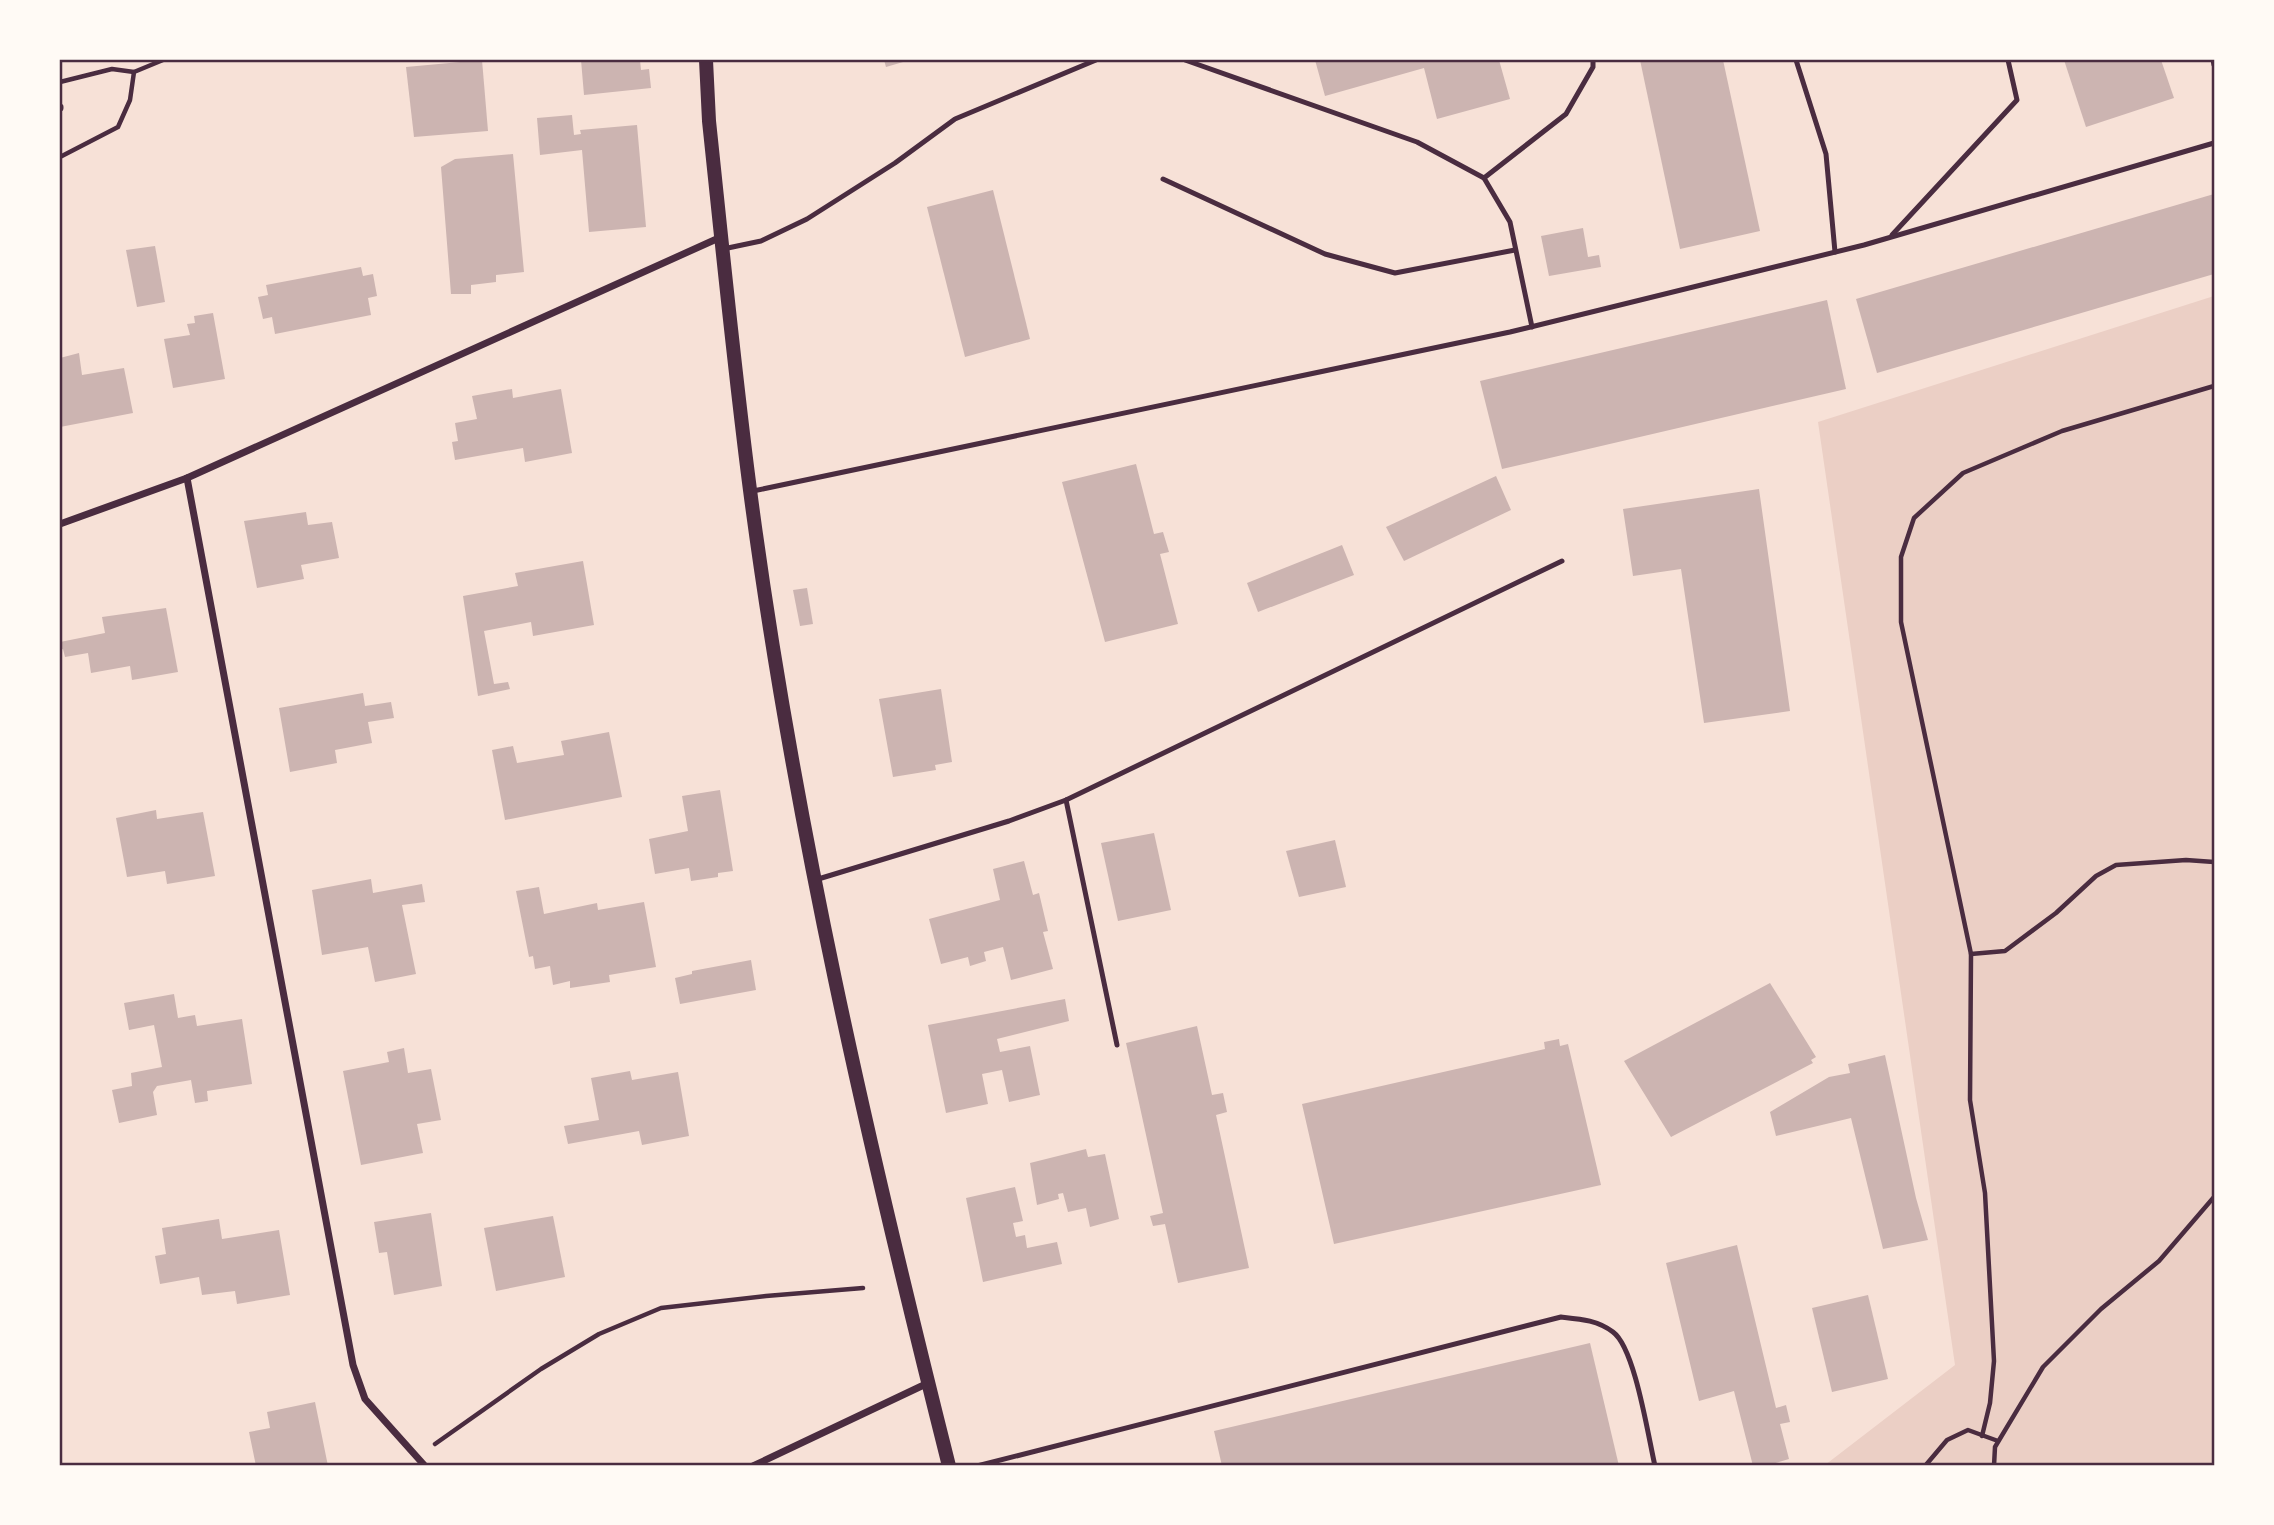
<svg xmlns="http://www.w3.org/2000/svg" width="2274" height="1525" font-family="'Noto Sans',sans-serif">
<style>
.green{fill:#ebcfc5}
.building{fill:#ccb4b1}
.lines{fill:none;stroke-linecap:round;stroke-linejoin:round}
.path{stroke:#4a2c40;stroke-width:4.5}
.service{stroke:#4a2c40;stroke-width:5}
.minor{stroke:#4a2c40;stroke-width:7}
.secondary{stroke:#4a2c40;stroke-width:14}
.neatline{fill:none;stroke:#4a2c40;stroke-width:2.5}
</style>
<rect width="100%" height="100%" fill="#f7e1d7"/>
<polygon class="green" points="2214,296 2214,1465 1825,1465 1955,1365 1818,422"/>
<g class="building">
<polygon points="482,60 488,131 414,137 406,67"/>
<polygon points="581,60 640,60 641,70 649,69 651,88 584,95"/>
<polygon points="884,60 910,60 886,67"/>
<polygon points="1315,60 1499,60 1510,99 1437,119 1424,68 1325,96"/>
<polygon points="1640,60 1723,60 1760,231 1680,249"/>
<polygon points="2064,60 2161,60 2174,98 2086,127"/>
<polygon points="572,115 574,135 581,134 580,130 637,125 646,227 589,232 582,150 540,155 537,118"/>
<polygon points="513,154 524,272 496,275 496,282 471,285 471,294 451,294 441,167 455,159"/>
<polygon points="993,190 1030,339 965,357 927,207"/>
<polygon points="2214,194 2214,274 1877,373 1856,299"/>
<polygon points="1583,228 1588,257 1599,255 1601,267 1549,276 1541,236"/>
<polygon points="155,246 165,302 137,307 126,250"/>
<polygon points="361,267 363,276 373,274 377,296 368,298 371,315 275,334 272,317 263,319 258,297 268,295 266,285"/>
<polygon points="1827,300 1846,389 1502,469 1480,381"/>
<polygon points="213,313 225,379 173,388 164,339 190,335 187,324 195,323 194,316"/>
<polygon points="79,353 82,375 124,368 133,413 60,427 60,358"/>
<polygon points="512,389 513,398 561,389 572,453 525,462 523,448 455,460 452,442 458,441 455,423 477,419 472,396"/>
<polygon points="1136,464 1154,534 1163,532 1169,552 1160,554 1178,624 1105,642 1062,482"/>
<polygon points="1496,476 1511,510 1404,561 1386,527"/>
<polygon points="1759,489 1790,711 1704,723 1681,569 1633,576 1623,509"/>
<polygon points="306,512 308,525 332,522 339,558 301,565 304,579 257,588 244,521"/>
<polygon points="1342,545 1354,575 1258,612 1247,583"/>
<polygon points="583,561 594,625 533,636 531,622 484,631 494,684 508,682 510,689 478,696 463,596 518,586 515,573"/>
<polygon points="807,588 813,624 800,626 793,590"/>
<polygon points="166,608 178,672 132,680 130,666 91,673 88,653 65,657 63,649 60,650 60,642 105,633 102,617"/>
<polygon points="941,689 952,762 935,765 936,770 893,777 879,699"/>
<polygon points="363,693 365,706 391,702 394,718 368,722 372,743 335,750 337,763 290,772 279,708"/>
<polygon points="609,732 622,797 505,820 492,750 513,746 517,763 564,755 561,741"/>
<polygon points="720,790 733,871 718,873 718,877 691,881 689,868 655,874 649,839 688,831 682,796"/>
<polygon points="156,810 157,819 203,812 215,876 167,884 165,871 127,877 116,818"/>
<polygon points="1154,833 1171,910 1118,921 1101,843"/>
<polygon points="1335,840 1346,887 1299,897 1286,851"/>
<polygon points="1024,861 1033,895 1039,893 1048,931 1043,932 1053,969 1011,980 1003,947 984,952 986,961 970,966 968,957 941,964 929,919 1000,900 993,869"/>
<polygon points="371,879 373,893 422,884 425,902 402,905 416,974 375,982 368,947 322,955 312,890"/>
<polygon points="539,887 544,914 597,903 598,910 644,902 656,967 609,975 610,982 570,988 570,981 553,985 550,966 535,969 533,956 529,957 516,891"/>
<polygon points="751,960 756,990 680,1004 675,978 692,974 692,971"/>
<polygon points="1770,983 1816,1057 1811,1060 1813,1063 1671,1137 1624,1061"/>
<polygon points="174,994 178,1018 195,1015 197,1026 242,1019 252,1084 207,1091 208,1101 195,1103 191,1080 157,1086 153,1092 157,1115 119,1123 112,1090 132,1086 131,1073 162,1067 154,1025 129,1030 124,1003"/>
<polygon points="1065,999 1069,1021 997,1039 1000,1052 1030,1046 1040,1095 1009,1102 1002,1070 982,1074 988,1104 946,1113 928,1025"/>
<polygon points="1197,1026 1212,1095 1223,1093 1227,1112 1216,1115 1249,1268 1178,1283 1165,1224 1153,1226 1150,1216 1163,1213 1126,1043"/>
<polygon points="1559,1039 1560,1046 1568,1044 1601,1185 1334,1244 1302,1104 1545,1049 1544,1042"/>
<polygon points="404,1048 408,1073 431,1069 441,1120 417,1124 423,1153 361,1165 343,1071 389,1062 387,1052"/>
<polygon points="1885,1055 1916,1198 1928,1240 1883,1249 1851,1118 1776,1136 1770,1112 1829,1077 1850,1073 1848,1064"/>
<polygon points="630,1071 632,1080 678,1072 689,1136 642,1145 639,1131 568,1144 564,1126 599,1120 591,1078"/>
<polygon points="1086,1149 1088,1157 1105,1154 1119,1219 1090,1227 1086,1208 1068,1212 1063,1193 1058,1194 1059,1199 1037,1205 1030,1163"/>
<polygon points="1015,1187 1023,1221 1013,1223 1016,1237 1025,1235 1027,1248 1057,1242 1062,1264 983,1282 966,1198"/>
<polygon points="431,1213 442,1286 394,1295 387,1252 379,1253 374,1222"/>
<polygon points="553,1216 565,1277 496,1291 484,1228"/>
<polygon points="219,1219 222,1239 279,1230 290,1295 237,1304 235,1291 202,1295 199,1277 160,1284 155,1256 166,1254 162,1228"/>
<polygon points="1737,1245 1776,1408 1786,1405 1790,1422 1780,1424 1789,1459 1765,1466 1753,1466 1734,1391 1699,1401 1666,1263"/>
<polygon points="1868,1295 1888,1379 1832,1392 1812,1308"/>
<polygon points="1590,1343 1619,1466 1222,1466 1214,1431"/>
<polygon points="315,1402 328,1466 279,1466 278,1463 256,1466 249,1432 270,1428 267,1412"/>
</g>
<g class="lines">
<g class="path">
<polyline points="60,82 112,69 134,72"/>
<polyline points="60,157 118,127 130,100 134,72 163,60"/>
<polyline points="1971,954 2005,951 2056,913 2096,876 2116,865 2186,860 2214,862"/>
<polyline points="1982,1436 1990,1403 1994,1361 1985,1193 1970,1100 1971,954 1901,622 1901,557 1914,518 1963,473 2062,431 2214,386"/>
<polyline points="435,1444 541,1369 599,1334 661,1308 766,1296 863,1288"/>
<polyline points="1925,1466 1947,1440 1968,1430 1998,1441"/>
<polyline points="1994,1466 1995,1447 2043,1367 2101,1309 2159,1261 2214,1197"/>
</g>
<g class="service">
<polyline points="1185,60 1417,142 1484,178 1510,222 1532,327"/>
<polyline points="1796,60 1826,154 1835,252"/>
<polyline points="2213,60 2214,65"/>
<polyline points="1484,178 1566,114 1593,67 1593,60"/>
<polyline points="1163,179 1325,254 1395,273 1515,250"/>
<polyline points="1892,235 2017,100 2008,60"/>
<polyline points="723,249 761,241 807,219 895,163 955,119 1096,60"/>
<polyline points="753,491 1510,332 1864,245 2214,143"/>
<polyline points="1066,800 1117,1045"/>
<polyline points="815,880 1009,821 1066,800 1562,561"/>
<path d="M 977,1466 L 1561,1317 C 1580,1319 1597,1320 1613,1332 C 1635,1348 1648,1436 1655,1466"/>
</g>
<g class="minor">
<polyline points="60,107 60,108"/>
<polyline points="187,478 353,1365 365,1399 425,1466"/>
<polyline points="60,524 187,478 721,237"/>
<polyline points="753,1466 928,1383"/>
</g>
<path class="secondary" d="M 706,60 L 709,121 C 722,244 734,367 750,490 C 793,819 868,1144 949,1466"/>
</g>
<rect width="2274" height="1525" fill="none" stroke="#fffaf5" stroke-width="122"/>
<rect x="61" y="61" width="2152" height="1403" class="neatline"/>
</svg>
